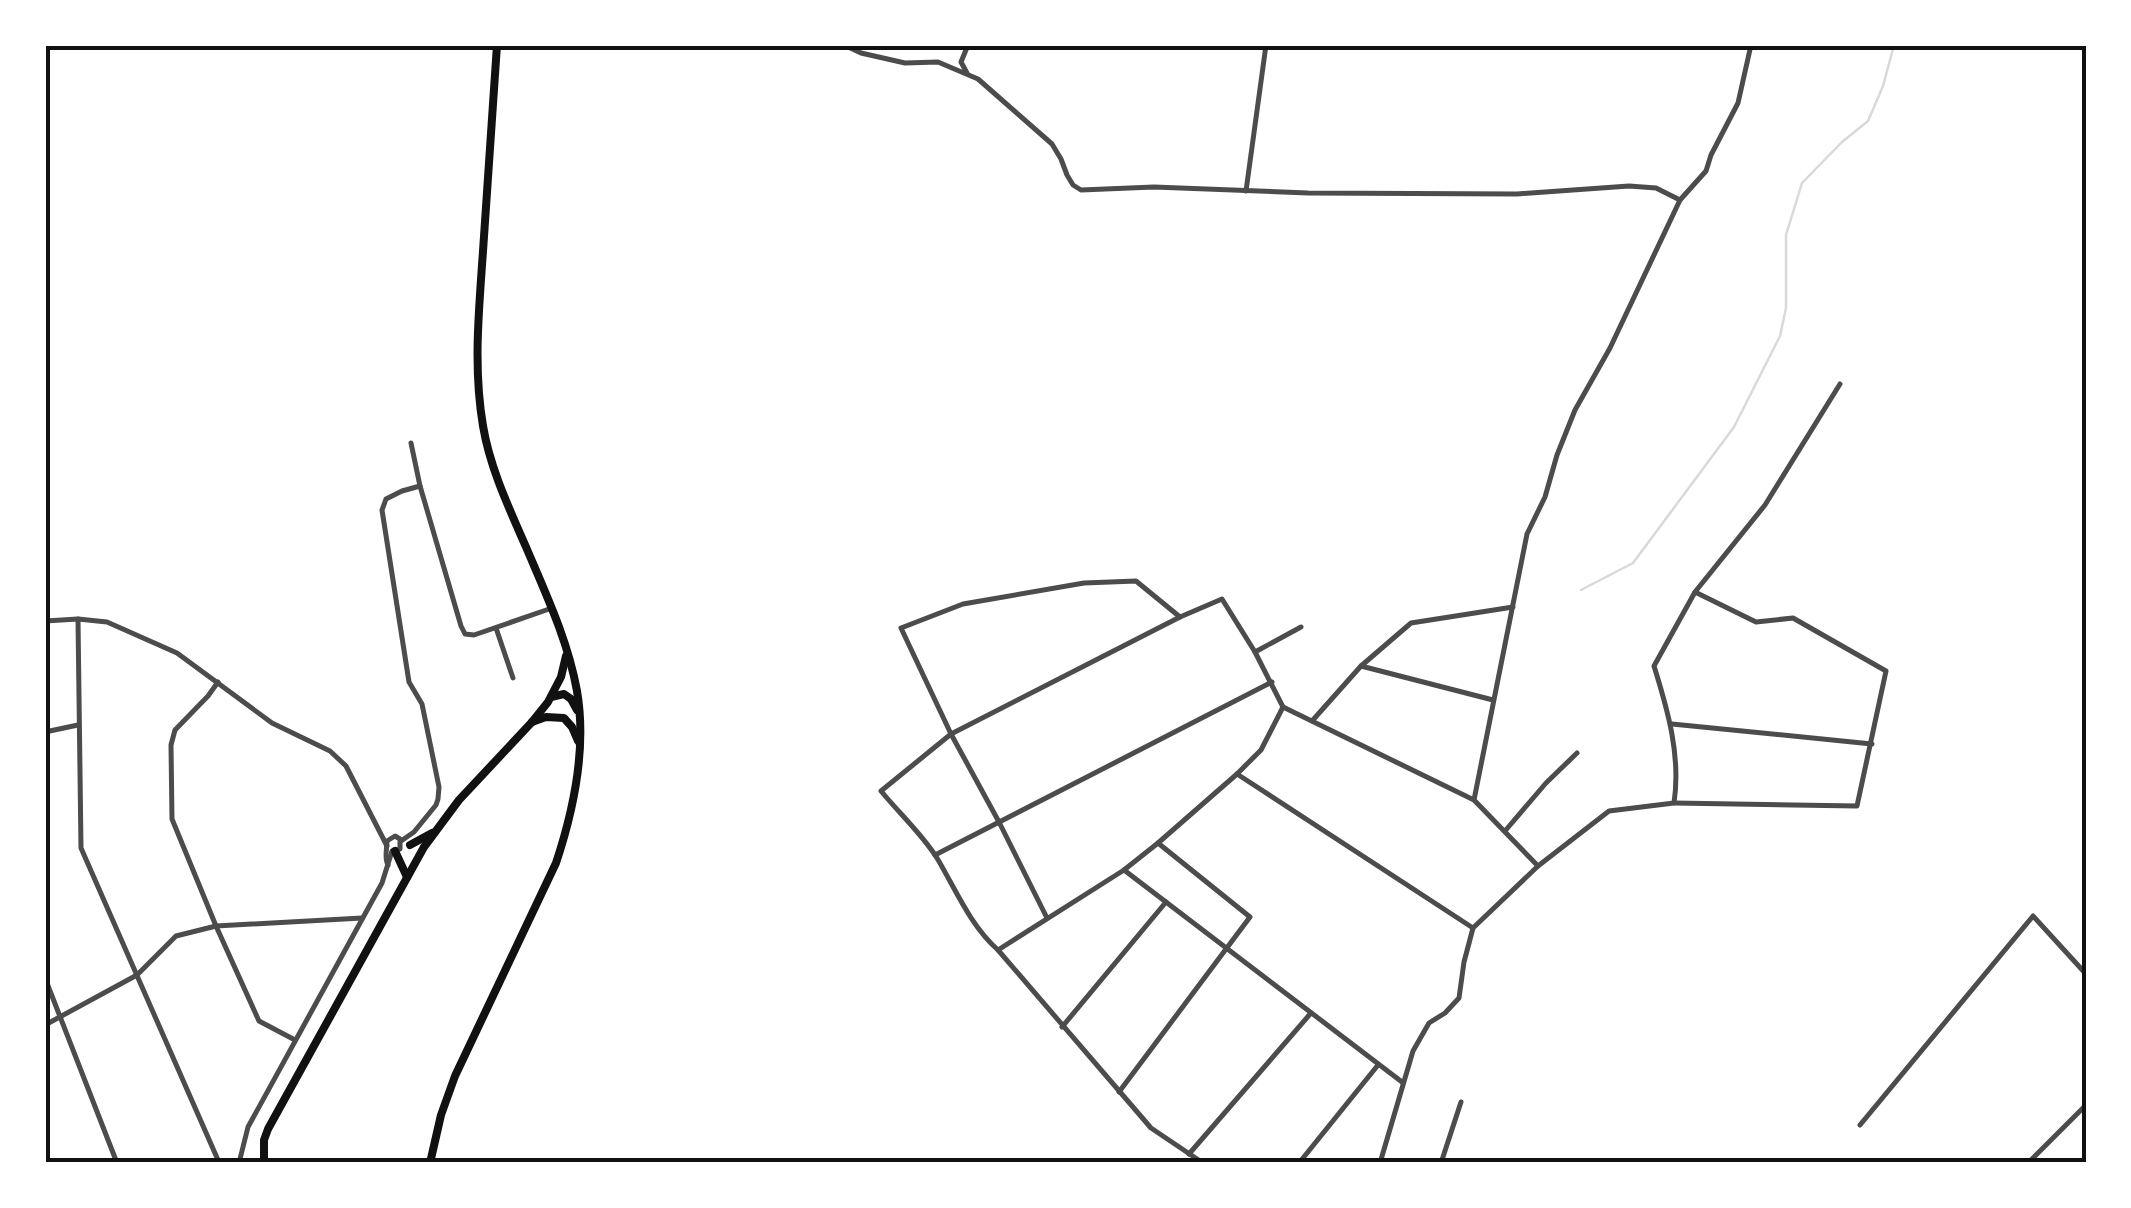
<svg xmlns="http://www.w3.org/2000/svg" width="2131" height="1208" font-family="Raleway,sans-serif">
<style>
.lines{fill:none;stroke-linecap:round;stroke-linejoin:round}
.stream{stroke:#d9d9d9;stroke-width:2.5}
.minor{stroke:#4c4c4c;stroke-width:5}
.secondary{stroke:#111;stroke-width:8}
.neatline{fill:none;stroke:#111;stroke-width:4}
</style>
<rect width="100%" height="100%" fill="#fff"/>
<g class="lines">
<polyline class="stream" points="1581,590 1633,563 1734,427 1780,336 1786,308 1786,235 1802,183 1842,142 1868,121 1883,86 1894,45"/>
<g class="minor">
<polyline points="844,45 861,53 905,63 938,62 978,79 1052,144 1061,159 1067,175 1073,185 1081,190 1154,187 1308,193 1517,194 1629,186 1656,188 1680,200"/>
<polyline points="967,73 961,62 968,45"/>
<polyline points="1246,191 1266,45"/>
<polyline points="411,443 420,486 461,626 465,634 474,635 552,608"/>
<polyline points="78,619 81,848 218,1160 230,1163"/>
<polyline points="45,621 78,619 107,622 177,653 272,723 330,751 346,766 387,846"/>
<polyline points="496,628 513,678"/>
<polyline points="1255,652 1301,627"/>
<polyline points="1361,666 1493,700"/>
<polyline points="218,682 208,696 175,730 171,745 172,819 216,926 259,1021 295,1040"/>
<polyline points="1312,721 1361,666 1411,623 1513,607"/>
<polyline points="1672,724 1872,744"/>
<polyline points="45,732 78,725"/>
<polyline points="1237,774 1473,928"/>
<polyline points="1474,800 1527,534 1545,497 1557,455 1575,410 1610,348 1680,200 1706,171 1711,155 1738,103 1751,45"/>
<polyline points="1674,803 1857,806 1886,671 1793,618 1756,622 1695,592"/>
<polyline points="1505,831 1546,783 1577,753"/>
<polyline points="401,841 414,832 436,805 438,799 439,787 422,704 409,682 382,510 386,499 402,491 420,486"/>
<polyline points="935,855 1272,682"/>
<path d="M 388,865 C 384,857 387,849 387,841 L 395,836 L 400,839 L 400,849 L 395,851"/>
<polyline points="1124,870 1402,1082"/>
<polyline points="1047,918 999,822 951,734 901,628 963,604 1084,583 1136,581 1180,617"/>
<polyline points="998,950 1124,870 1158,843 1237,774 1261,750 1283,707"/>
<polyline points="45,978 117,1163"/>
<polyline points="45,1025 137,975 176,936 216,926 362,918"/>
<polyline points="1062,1027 1166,902"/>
<polyline points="1119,1092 1250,917 1158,843"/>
<polyline points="1860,1125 2033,916 2086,974"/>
<polyline points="1189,1154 1311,1013"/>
<polyline points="239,1163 248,1127 382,883 392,851"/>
<path d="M 1203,1163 L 1151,1128 L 998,950 C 970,925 956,890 937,858 C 922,834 899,813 881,791 L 951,734 L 1180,617 L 1222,599 L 1255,652 L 1283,707 L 1474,800 L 1538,866"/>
<polyline points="1299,1163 1378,1065"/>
<path d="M 1380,1163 L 1413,1051 L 1429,1023 L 1445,1013 L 1459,998 L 1464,962 L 1473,928 L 1538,866 L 1609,811 L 1674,803 C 1681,756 1668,711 1654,666 L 1695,592 L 1765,505 L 1840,384"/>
<polyline points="1441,1163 1461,1102"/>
<polyline points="2028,1163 2086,1105"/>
</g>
<g class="secondary">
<polyline points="551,697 564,694 571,699 577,710"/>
<polyline points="532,722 546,717 564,718 572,727 578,741"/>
<polyline points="410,845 432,833"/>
<polyline points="395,851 407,877"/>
<polyline points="264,1163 264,1140 268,1129 424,847 459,800 532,722 548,702 561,677 566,656"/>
<path d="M 430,1163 L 441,1115 L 455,1076 L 556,863 C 574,809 587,749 577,691 C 568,641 546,594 526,547 C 509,508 490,468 483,426 C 473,367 479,310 483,251 C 488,182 492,114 497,45"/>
</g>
</g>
<rect width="2131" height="1208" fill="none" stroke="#ffffff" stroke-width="95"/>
<rect x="48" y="48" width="2036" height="1112" class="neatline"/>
</svg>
